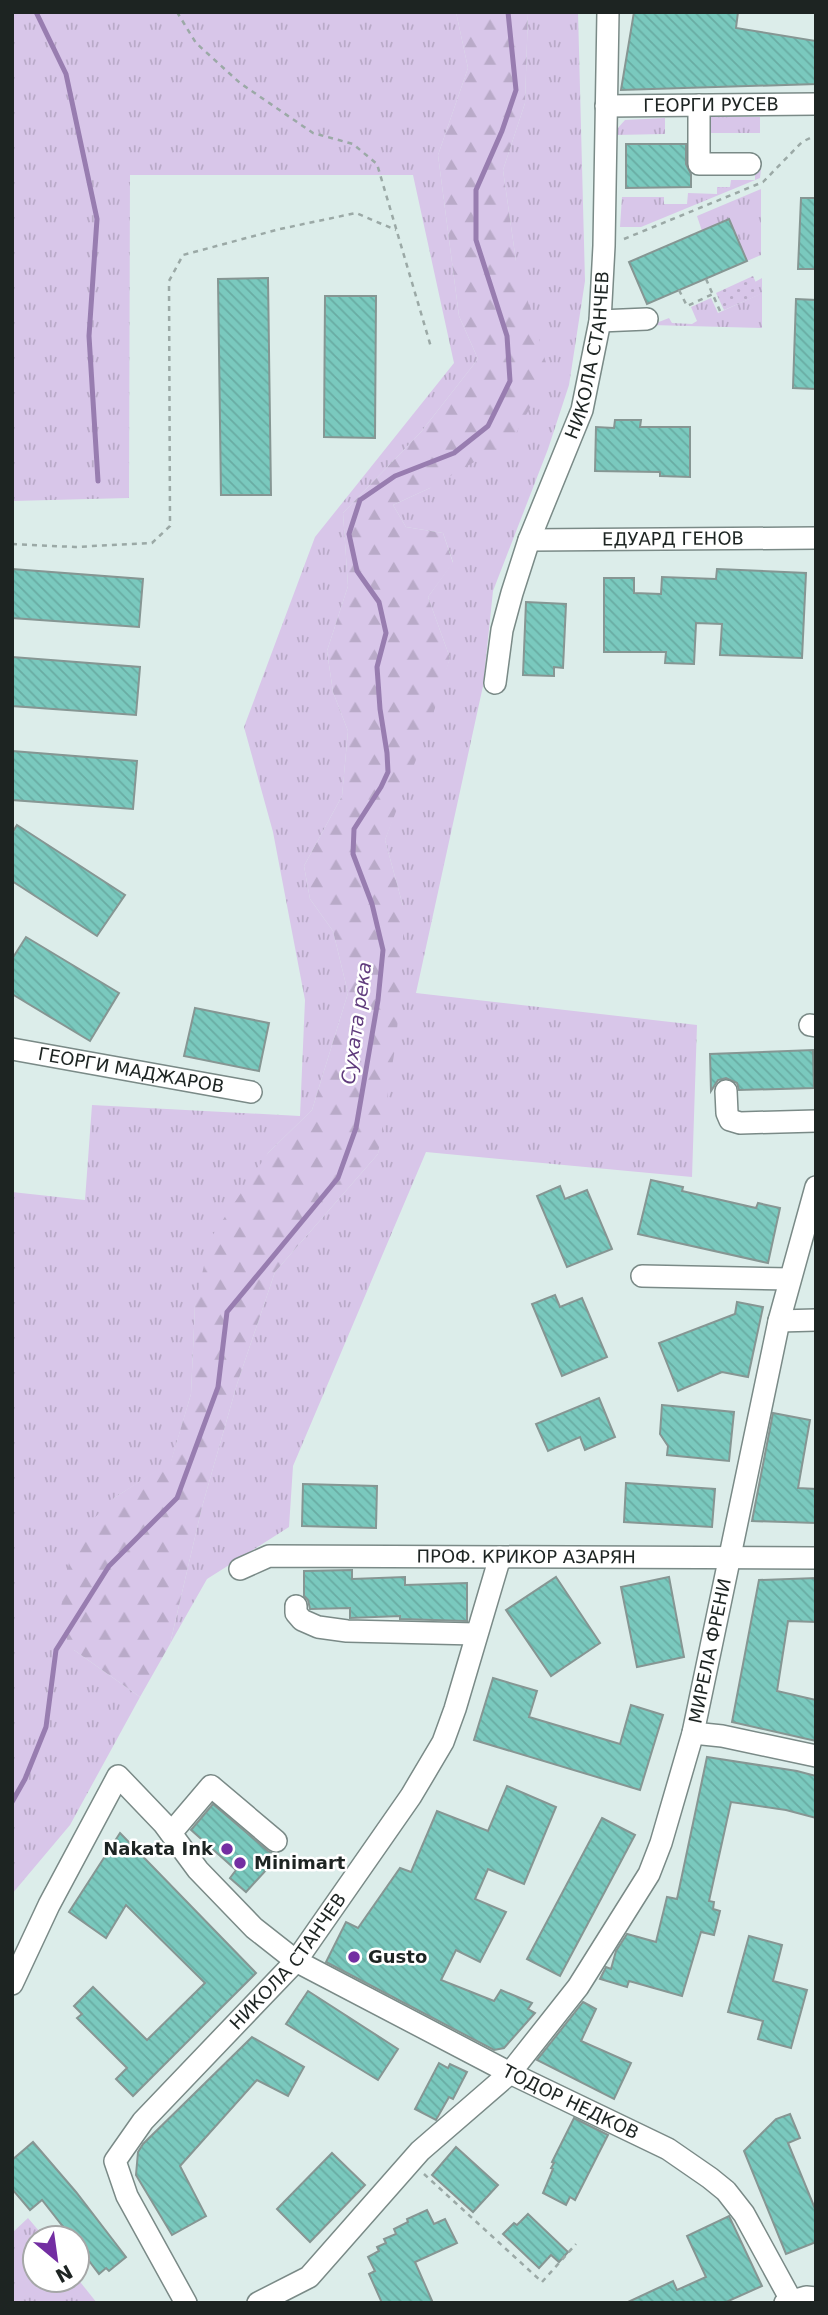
<svg xmlns="http://www.w3.org/2000/svg" width="828" height="2315" font-family="'DejaVu Sans',sans-serif">
<style>
.grass{fill:url(#grass-tufts)}
.forest{fill:url(#forest-firs)}
.park{fill:url(#park-dots)}
.lines{fill:none;stroke-linecap:round;stroke-linejoin:round}
.stream{stroke:#987db0;stroke-width:5}
.building{fill:url(#building-back-hatch);stroke:#869693;stroke-width:2}
.minor-casing{stroke:#7a8a87;stroke-width:24}
.path{stroke:#9ba9a6;stroke-width:2.5;stroke-dasharray:5 5;stroke-linecap:butt}
.minor{stroke:#fff;stroke-width:21}
.poi-dot{fill:#732ea2;stroke:#fff;stroke-width:2.5}
.labels{text-anchor:middle;stroke-width:5;stroke-linejoin:round;paint-order:stroke}
.street-label{font-size:18px;fill:#1d2422;stroke:#fff}
.poi-label{font-size:18px;font-weight:bold;fill:#1d2422;stroke:#fff;text-anchor:start}
.water-label{font-size:19px;font-style:italic;fill:#603c7d;stroke:#fff}
</style>
<defs>
<pattern id="grass-tufts" width="24" height="20" patternUnits="userSpaceOnUse" patternTransform="scale(1.75)"><rect width="24" height="20" fill="#d8c6e9"/><path d="M3 7l-1-3M5 7V3M7 7l1-3M15 17l-1-3M17 17v-4M19 17l1-3" fill="none" stroke="#b9aac8"/></pattern>
<pattern id="forest-firs" width="22" height="20" patternUnits="userSpaceOnUse" patternTransform="scale(1.75)"><rect width="22" height="20" fill="#d8c6e9"/><path d="M5 1l3.5 6h-7zM16 11l3.5 6h-7z" fill="#b9aac8"/></pattern>
<pattern id="park-dots" width="8" height="8" patternUnits="userSpaceOnUse" patternTransform="scale(1.75)"><rect width="8" height="8" fill="#d8c6e9"/><path d="M2 2h.1M6 6h.1" fill="none" stroke="#b9aac8" stroke-width="1.8" stroke-linecap="round"/></pattern>
<pattern id="building-back-hatch" width="6" height="6" patternUnits="userSpaceOnUse" patternTransform="scale(1.75)"><rect width="6" height="6" fill="#7ac9be"/><path d="M-1 5l2 2M0 0l6 6M5-1l2 2" fill="none" stroke="#69aca3"/></pattern>
</defs>
<rect width="100%" height="100%" fill="#dcedea"/>
<g class="grass">
<polygon points="12,12 456,12 468,68 438,155 459,316 478,359 421,432 343,513 348,586 327,651 333,692 348,731 342,796 304,866 310,899 333,931 348,993 312,1110 268,1153 195,1305 191,1394 171,1462 114,1498 74,1650 140,1697 70,1825 12,1894 12,1192 85,1200 92,1105 300,1116 305,1000 273,832 244,727 315,537 454,363 413,175 130,175 129,498 12,501"/>
<polygon points="528,12 578,12 585,281 569,385 548,449 493,591 483,686 416,993 697,1025 692,1177 426,1152 293,1466 289,1527 207,1579 170,1644 202,1507 237,1384 275,1272 378,1154 403,906 385,840 450,658 428,597 453,562 443,533 406,527 393,505 430,488 516,261 503,170 525,103"/>
<rect x="705" y="117" width="55" height="16"/>
<polygon points="665,118 665,134 616,135 617,129 625,120"/>
<polygon points="755,169 761,169 760,178 641,227 620,227 622,197 664,197 664,204 687,204 688,193 717,194 717,187 730,187 731,180 755,180"/>
<polygon points="761,189 761,255 747,261 729,219 702,231 697,216"/>
<polygon points="762,278 762,328 651,325 669,318 672,323 692,324 697,321 691,307 711,298 718,313 760,294 755,282"/>
<polygon points="28,2218 45,2238 35,2238 35,2280 77,2280 77,2278 97,2303 12,2303 12,2233"/>
</g>
<polygon class="forest" points="456,12 528,12 525,103 503,170 516,261 549,373 513,439 430,488 393,505 406,527 443,533 453,563 428,597 450,658 431,721 385,840 403,906 403,957 396,1042 378,1154 275,1272 237,1384 202,1507 170,1644 140,1697 74,1650 58,1624 73,1540 114,1498 171,1461 191,1394 195,1305 210,1239 268,1153 312,1110 348,993 333,931 310,899 304,866 342,796 348,731 333,692 327,651 348,586 343,513 421,432 478,359 459,316 438,155 468,68"/>
<polygon class="park" points="753,276 761,294 724,310 716,293"/>
<g class="lines">
<g class="stream">
<polyline points="36,12 66,74 97,219 89,336 98,481"/>
<polyline points="12,1802 25,1779 46,1727 56,1650 109,1566 177,1498 218,1387 227,1312 338,1178 356,1128 378,1000 383,950 372,904 353,854 354,829 381,787 388,772 387,753 380,709 377,667 386,633 379,602 357,571 349,534 360,500 395,476 454,453 488,426 510,381 507,336 476,240 476,190 502,131 516,90 508,12"/>
</g>
</g>
<g class="building">
<polygon points="634,12 738,12 736,28 816,41 816,84 621,90"/>
<polygon points="626,144 686,144 686,164 691,174 691,187 626,188"/>
<polygon points="801,198 816,198 816,269 798,269"/>
<polygon points="729,219 747,261 647,304 629,262"/>
<polygon points="268,278 271,495 221,495 218,279"/>
<polygon points="325,296 376,296 375,438 324,437"/>
<polygon points="796,299 816,300 816,389 793,388"/>
<polygon points="615,420 641,420 640,427 690,427 690,477 660,476 660,472 595,471 596,427 614,428"/>
<polygon points="12,569 143,579 139,627 12,618"/>
<polygon points="717,569 806,573 802,658 720,655 722,624 696,623 694,664 665,663 666,652 604,652 604,578 634,578 634,593 661,594 662,577 716,579"/>
<polygon points="526,602 566,604 563,668 554,667 554,676 523,675"/>
<polygon points="12,657 140,667 136,715 12,706"/>
<polygon points="12,751 137,761 133,809 12,800"/>
<polygon points="17,825 125,895 97,936 12,881 12,833"/>
<polygon points="26,937 119,993 90,1041 12,994 12,959"/>
<polygon points="195,1008 269,1023 259,1071 184,1056"/>
<polygon points="813,1050 814,1088 739,1090 737,1083 726,1078 718,1080 711,1091 710,1054"/>
<polygon points="651,1180 683,1187 682,1191 756,1208 758,1203 780,1208 768,1263 638,1234"/>
<polygon points="560,1186 565,1199 587,1190 612,1249 567,1267 537,1196"/>
<polygon points="555,1295 560,1307 582,1298 607,1357 562,1376 532,1304"/>
<polygon points="737,1302 763,1307 748,1377 722,1372 678,1391 659,1343 735,1314"/>
<polygon points="599,1398 615,1437 585,1450 580,1437 548,1451 536,1424"/>
<polygon points="662,1405 734,1412 729,1461 667,1455 668,1446 660,1434"/>
<polygon points="773,1413 810,1420 798,1488 816,1489 816,1523 752,1521"/>
<polygon points="626,1483 715,1489 712,1527 624,1522"/>
<polygon points="303,1484 377,1486 376,1528 302,1526"/>
<polygon points="352,1570 352,1579 405,1577 405,1585 467,1583 467,1621 400,1619 400,1616 350,1618 350,1608 310,1609 308,1600 304,1596 304,1571"/>
<polygon points="556,1577 600,1643 551,1676 506,1610"/>
<polygon points="669,1577 684,1657 637,1667 621,1587"/>
<polygon points="816,1578 816,1622 788,1621 777,1691 816,1700 816,1741 732,1722 759,1580"/>
<polygon points="493,1678 537,1691 529,1717 620,1744 631,1705 663,1715 640,1790 474,1740"/>
<polygon points="707,1757 797,1771 816,1776 816,1818 786,1810 731,1802 709,1901 714,1902 713,1909 720,1911 714,1935 701,1932 682,1996 629,1981 627,1987 600,1979 606,1967 611,1969 616,1951 627,1934 656,1942 667,1897 677,1899"/>
<polygon points="507,1786 556,1807 524,1884 488,1869 475,1899 506,1912 480,1962 456,1950 441,1980 494,2001 501,1990 532,2003 528,2009 535,2013 504,2048 494,2050 326,1962 346,1922 358,1928 400,1868 411,1872 437,1811 488,1831"/>
<polygon points="213,1804 268,1851 278,1857 246,1892 230,1878 236,1870 191,1830"/>
<polygon points="602,1818 635,1835 560,1976 527,1959"/>
<polygon points="120,1833 256,1973 133,2096 116,2079 127,2068 77,2018 82,2014 74,2006 93,1987 147,2040 205,1983 126,1905 106,1938 69,1912"/>
<polygon points="749,1936 782,1945 773,1981 807,1990 791,2048 758,2039 763,2021 728,2012"/>
<polygon points="308,1991 398,2049 378,2080 286,2024"/>
<polygon points="583,2002 596,2009 581,2041 631,2063 614,2099 537,2060"/>
<polygon points="252,2037 304,2067 288,2096 257,2080 180,2166 206,2216 172,2235 136,2175 138,2152 143,2144"/>
<polygon points="439,2063 448,2068 450,2064 467,2072 453,2099 449,2097 436,2120 415,2109"/>
<polygon points="790,2114 800,2138 788,2143 816,2211 816,2242 786,2254 744,2151 776,2119"/>
<polygon points="574,2118 608,2135 575,2200 570,2197 566,2205 543,2193 553,2169 551,2168 554,2163 552,2162"/>
<polygon points="33,2142 76,2192 126,2257 109,2271 106,2268 99,2274 77,2245 77,2238 72,2238 42,2200 30,2210 12,2189 12,2160"/>
<polygon points="456,2147 498,2185 473,2212 432,2175"/>
<polygon points="332,2153 365,2185 310,2242 277,2209"/>
<polygon points="427,2210 434,2224 445,2219 457,2243 415,2262 433,2303 382,2303 369,2274 375,2271 368,2257 379,2251 377,2247 386,2243 384,2239 396,2234 394,2229 408,2222 407,2219"/>
<polygon points="528,2214 568,2252 559,2262 551,2255 539,2268 503,2234 514,2223 517,2225"/>
<polygon points="729,2216 762,2286 724,2303 626,2303 673,2281 677,2290 706,2277 687,2236"/>
</g>
<g class="lines">
<g class="minor-casing">
<g id="minor">
<polyline points="699,105 699,164 750,164"/>
<path id="s1" d="M 606,106 L 816,104"/>
<polyline points="600,321 647,319"/>
<path id="s2" d="M 529,540 L 816,538"/>
<path id="s3" d="M 495,683 L 502,630 L 512,593 L 529,540 L 582,410 L 600,321 L 604,246 L 608,12"/>
<polyline points="810,1025 816,1026"/>
<path id="s4" d="M 12,1049 L 251,1092"/>
<polyline points="726,1091 727,1113 730,1120 740,1123 816,1121"/>
<polyline points="642,1276 790,1279"/>
<polyline points="779,1321 816,1320"/>
<path id="s5" d="M 240,1569 L 269,1556 L 816,1558"/>
<polyline points="296,1606 296,1613 302,1620 318,1627 347,1631 476,1634"/>
<polyline points="693,1733 722,1736 816,1756"/>
<polyline points="171,1833 211,1786 276,1841"/>
<path id="s6" d="M 12,1984 L 49,1905 L 118,1776 L 164,1824 L 198,1870 L 254,1928 L 296,1961 L 510,2073 L 668,2149 L 710,2178 L 726,2191 L 744,2214 L 791,2300"/>
<path id="s7" d="M 186,2303 L 127,2196 L 115,2161 L 143,2121 L 296,1961 L 411,1796 L 443,1742 L 455,1709 L 500,1557"/>
<path id="s8" d="M 258,2303 L 309,2277 L 420,2151 L 510,2073 L 578,1987 L 649,1874 L 661,1843 L 693,1733 L 779,1321 L 816,1187"/>
<polyline points="785,2303 806,2297 816,2298"/>
</g>
</g>
<g class="path">
<polyline points="177,12 196,43 240,83 313,133 353,144 377,164 431,347"/>
<polyline points="624,239 763,182 802,142 816,135"/>
<polyline points="706,279 720,311"/>
<polyline points="679,290 687,306 713,294"/>
<polyline points="12,544 75,547 152,543 170,526 169,281 183,255 280,229 356,213 396,230"/>
<polyline points="424,2174 542,2282 576,2244"/>
</g>
<use href="#minor" class="minor"/>
</g>
<g class="poi-dot">
<circle cx="227" cy="1849" r="7"/>
<circle cx="240" cy="1863" r="7"/>
<circle cx="354" cy="1957" r="7"/>
</g>
<g class="labels">
<g class="street-label">
<text dy="6" stroke="none"><textPath href="#s1" startOffset="105">ГЕОРГИ РУСЕВ</textPath></text>
<text dy="6" stroke="none"><textPath href="#s3" startOffset="343">НИКОЛА СТАНЧЕВ</textPath></text>
<text dy="6" stroke="none"><textPath href="#s2" startOffset="144">ЕДУАРД ГЕНОВ</textPath></text>
<text dy="6" stroke="none"><textPath href="#s4" startOffset="121">ГЕОРГИ МАДЖАРОВ</textPath></text>
<text dy="6" stroke="none"><textPath href="#s5" startOffset="289">ПРОФ. КРИКОР АЗАРЯН</textPath></text>
<text dy="6" stroke="none"><textPath href="#s8" startOffset="819">МИРЕЛА ФРЕНИ</textPath></text>
<text dy="6" stroke="none"><textPath href="#s7" startOffset="424">НИКОЛА СТАНЧЕВ</textPath></text>
<text dy="6" stroke="none"><textPath href="#s6" startOffset="800">ТОДОР НЕДКОВ</textPath></text>
</g>
<g class="poi-label">
<text x="213" y="1855" text-anchor="end">Nakata Ink</text>
<text x="254" y="1869">Minimart</text>
<text x="368" y="1963">Gusto</text>
</g>
<g class="water-label">
<text transform="translate(356 1023) rotate(-82)" y="7">Сухата река</text>
</g>
</g>
<rect width="828" height="2315" fill="none" stroke="#1d2422" stroke-width="28"/>
<g transform="translate(56 2259) rotate(151)"><circle r="33" fill="#ffffff" stroke="#a5a7a7" stroke-width="2"/>
<path d="M0-5L12 26L0 18L-12 26Z" fill="#732ea2"/>
<text y="-10" font-size="19" font-weight="bold" text-anchor="middle" fill="#1d2422">N</text>
</g>
</svg>
